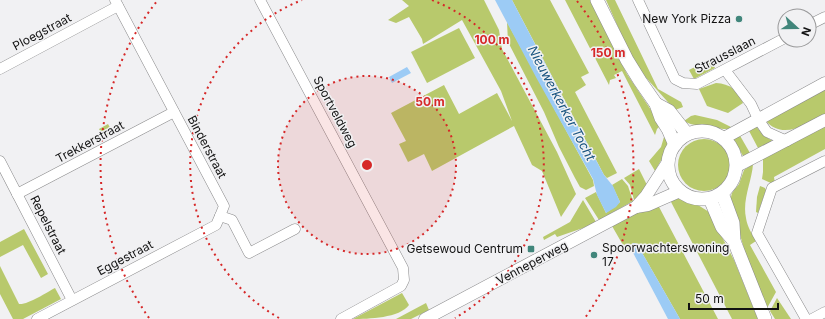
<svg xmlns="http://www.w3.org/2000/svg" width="825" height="319" font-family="Inter,sans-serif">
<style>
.green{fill:#b8c96c}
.water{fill:#9ccbf5}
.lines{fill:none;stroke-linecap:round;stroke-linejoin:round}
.minor-casing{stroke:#8a8a8b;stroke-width:11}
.tertiary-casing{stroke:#8a8a8b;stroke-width:13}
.secondary-casing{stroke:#8a8a8b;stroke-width:14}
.minor{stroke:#fff;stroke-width:10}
.tertiary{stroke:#fff;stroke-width:12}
.secondary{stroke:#fff;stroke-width:13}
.ring{fill:none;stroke:#d62828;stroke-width:2;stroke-dasharray:2 4}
.poi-dot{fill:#41867b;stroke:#f1f1f3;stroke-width:1.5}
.labels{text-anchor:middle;stroke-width:3;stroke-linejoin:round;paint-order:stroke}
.poi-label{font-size:12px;fill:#121212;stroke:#f1f1f3;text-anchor:end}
.street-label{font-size:12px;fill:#121212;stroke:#f1f1f3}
.water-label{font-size:13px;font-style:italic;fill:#195481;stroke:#f1f1f3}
.centre{fill:#d62828;stroke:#f1f1f3;stroke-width:2}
.ring-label{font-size:12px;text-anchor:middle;font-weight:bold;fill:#d62828;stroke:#f1f1f3;stroke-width:3;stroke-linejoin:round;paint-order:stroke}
</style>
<rect width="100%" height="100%" fill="#f1f1f3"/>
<g class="green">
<polygon points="402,0 484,0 499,30 502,49 557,152 576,194 561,217 542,171 532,165 514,126 432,171 424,154 408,162 399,144 406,141 391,113 444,85 459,114 497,93 512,121 501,91 462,20 423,44 422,39 409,17 396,23 388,20 409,6"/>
<polygon points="512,0 550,0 589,73 581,77 586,85 575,92 617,173 607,178 604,175"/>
<polygon points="565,0 590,0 627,74 661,125 657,129 655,135 622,71 614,75 616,78 610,80 609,85"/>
<polygon points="606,0 615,0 658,89 681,102 683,107 675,110 640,71 630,54"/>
<polygon points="507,22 593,180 594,186 586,190 580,187 575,178 559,147 544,112 508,42"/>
<polygon points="459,28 475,58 427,83 411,52"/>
<polygon points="710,59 715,68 694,79 689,70"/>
<path d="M 716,83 C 730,84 738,90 743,103 L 728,113 L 707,106 L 699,89 Z"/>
<path d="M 825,88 L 825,115 C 805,124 783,141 765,120 Z"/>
<path d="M 695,115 L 717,120 L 733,128 C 723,131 718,127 708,126 C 699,125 692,126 684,121 L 691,116 Z"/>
<polygon points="108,124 113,133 104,138 99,129"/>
<polygon points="825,124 825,149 774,177 775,184 773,184 762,179 763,172 763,156"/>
<polygon points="755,125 763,135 774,142 758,148 748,129"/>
<polygon points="739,134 750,153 743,156 733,138"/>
<polygon points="664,137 669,145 668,148 655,171 649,161 661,147"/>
<circle cx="704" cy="165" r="26"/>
<path d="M 753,164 C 752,181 742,200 746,218 C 747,226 752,234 756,241 L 750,245 L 776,292 L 766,310 L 748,262 L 730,201 L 732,193 L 739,184 L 744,170 Z"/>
<polygon points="639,169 647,185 642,193 634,200 630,185 624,178"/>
<polygon points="622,179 628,186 633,201 599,220 585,198 596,192 606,213 620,202 612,185"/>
<polygon points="760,186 765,188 766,190 758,213 756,212 757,197"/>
<polygon points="677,199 684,199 698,205 709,212 734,260 758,319 732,319 670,200"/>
<polygon points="583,200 596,222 583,228 557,237 555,234 544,240 543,237 570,222"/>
<polygon points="658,205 718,319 680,319 637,244 633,243 627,252 612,226 627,217"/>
<polygon points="24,229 48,274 41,278 23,245 0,257 0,242"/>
<path d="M 0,266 L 19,304 C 28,305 47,292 55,288 L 61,299 L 23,319 L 13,319 L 0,294 Z"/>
<path d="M 402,293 L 409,305 C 400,318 368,319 353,319 Z"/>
<polygon points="777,298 791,319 775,319 770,311"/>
<polygon points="426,303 429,310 411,319 396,319"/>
</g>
<g class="water">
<polygon points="495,0 512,0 582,134 604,175 613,186 620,202 616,207 606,213 597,195 593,179 537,79"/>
<polygon points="407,67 411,73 392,83 389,77"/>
<polygon points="633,243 637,244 680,319 668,319 630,247"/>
</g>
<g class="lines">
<g class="minor-casing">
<g id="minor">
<polyline points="115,0 224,206 220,216 232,220 249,253 295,229"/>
<polyline points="260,0 403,268 404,280 401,286 341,319"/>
<polyline points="638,0 675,79 683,83 697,84 785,38"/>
<polyline points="809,25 825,17"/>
<polyline points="0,69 118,6"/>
<polyline points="725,70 751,104 758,119 767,132 787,141"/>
<polyline points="0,161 72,300"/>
<polyline points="17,194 174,112"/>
<polyline points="37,319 216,225 220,216"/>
<polyline points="806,319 757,233 772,188 825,161"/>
<polyline points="812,319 825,312"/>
</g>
</g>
<g class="tertiary-casing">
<g id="tertiary">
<polyline points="724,138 825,83"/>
<polyline points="737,166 825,120"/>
<polyline points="636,207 646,196 668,162"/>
<polyline points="425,319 636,207 648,205 680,191"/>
</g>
</g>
<g class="secondary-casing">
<g id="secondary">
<polyline points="597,0 627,60 640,81 656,104 661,118 668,129 675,145"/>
<polyline points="656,104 669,111 687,134"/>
<circle cx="702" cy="165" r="34"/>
<polyline points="722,193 733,223 734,241 765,319"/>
<polyline points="710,199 722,227 734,241"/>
</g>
</g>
<use href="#minor" class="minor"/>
<use href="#tertiary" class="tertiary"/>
<use href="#secondary" class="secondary"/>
</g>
<circle cx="367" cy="165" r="89" fill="#d62828" fill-opacity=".12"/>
<g class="ring">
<circle cx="367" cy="165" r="89"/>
<path d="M279 318A177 177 0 0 1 302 0M432 0A177 177 0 0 1 455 318"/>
<path d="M149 318A266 266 0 0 1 157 1M577 1A266 266 0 0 1 585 318"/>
</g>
<g class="poi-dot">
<circle cx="739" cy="19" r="4"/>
<rect x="527" y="245" width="8" height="8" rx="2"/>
<circle cx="594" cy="255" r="4"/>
</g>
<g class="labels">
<g class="poi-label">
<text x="731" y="23">New York Pizza</text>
<text x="602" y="252" text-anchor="start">Spoorwachterswoning<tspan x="602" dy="14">17</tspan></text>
<text x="523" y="253">Getsewoud Centrum</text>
</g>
<g class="street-label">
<text transform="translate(42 32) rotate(-28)" y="4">Ploegstraat</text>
<text transform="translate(725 55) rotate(-27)" y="4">Strausslaan</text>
<text transform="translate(335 112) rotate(62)" y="4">Sportveldweg</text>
<text transform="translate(90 142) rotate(-28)" y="4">Trekkerstraat</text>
<text transform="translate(207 147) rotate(62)" y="4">Binderstraat</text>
<text transform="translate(48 225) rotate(63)" y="4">Repelstraat</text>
<text transform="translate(125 258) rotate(-28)" y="4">Eggestraat</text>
<text transform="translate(532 263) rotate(-28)" y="4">Venneperweg</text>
</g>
<g class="water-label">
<text transform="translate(562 103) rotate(62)" y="5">Nieuwerkerker Tocht</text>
</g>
</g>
<circle cx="367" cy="165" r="6" class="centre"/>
<g class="ring-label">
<text x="492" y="44">100 m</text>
<text x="608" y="57">150 m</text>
<text x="430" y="106">50 m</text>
</g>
<g transform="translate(797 28) rotate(111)"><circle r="19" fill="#f1f1f3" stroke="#989899"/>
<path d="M0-3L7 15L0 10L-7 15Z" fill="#41867b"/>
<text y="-6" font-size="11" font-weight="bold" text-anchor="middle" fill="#121212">N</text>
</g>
<path d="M689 303v6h89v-6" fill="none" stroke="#121212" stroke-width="2"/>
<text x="695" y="303" font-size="12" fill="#121212" stroke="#f1f1f3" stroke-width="3" paint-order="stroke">50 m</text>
</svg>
